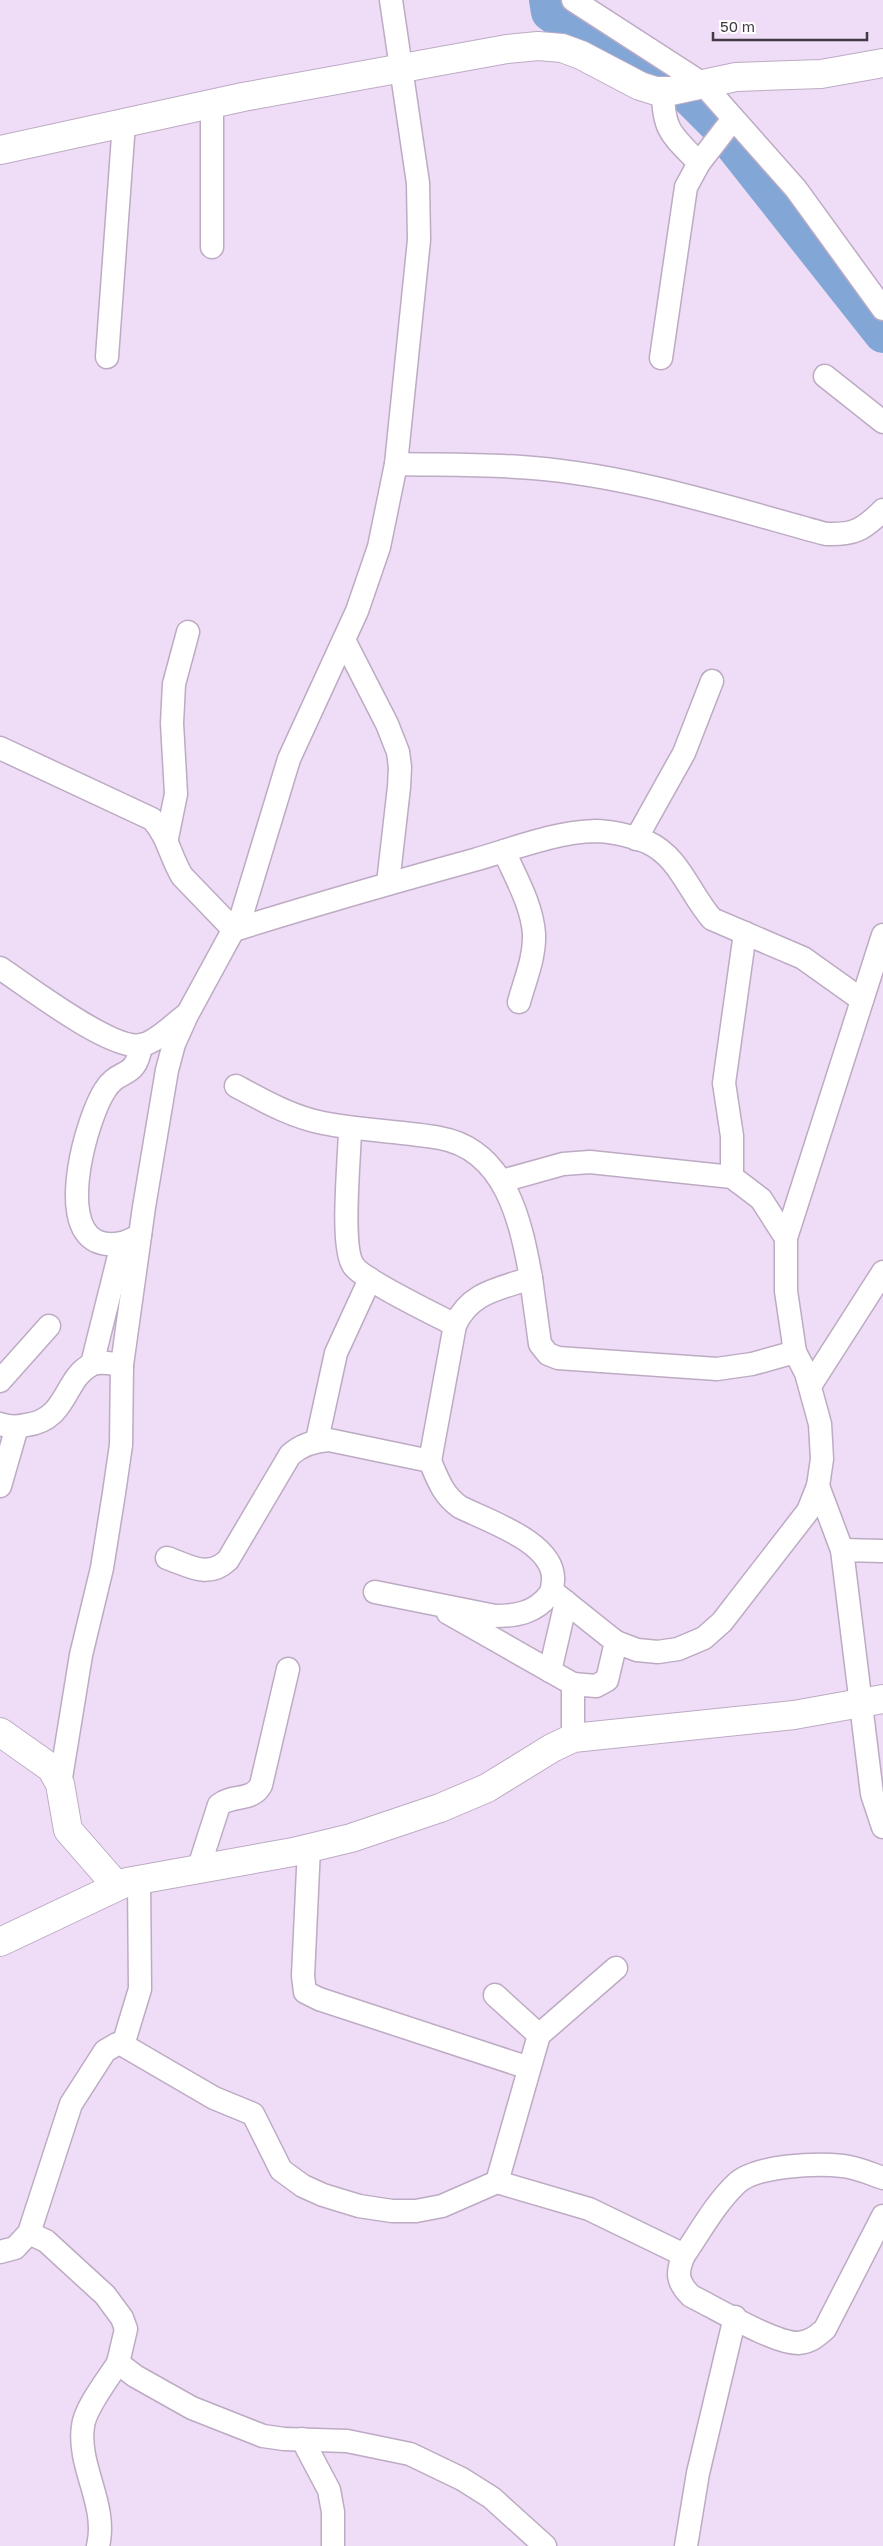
<svg xmlns="http://www.w3.org/2000/svg" width="883" height="2546" font-family="'Golos Text',sans-serif">
<style>
.lines{fill:none;stroke-linecap:round;stroke-linejoin:round}
.river{stroke:#82a7d7;stroke-width:38}
.minor-casing{stroke:#bdabc4;stroke-width:25}
.tertiary-casing{stroke:#bdabc4;stroke-width:30}
.minor{stroke:#fff;stroke-width:22}
.tertiary{stroke:#fff;stroke-width:28}
</style>
<rect width="100%" height="100%" fill="#efdcf6"/>
<g class="lines">
<polyline class="river" points="548,0 550,12 597,47 669,76 717,124 883,334"/>
<g class="minor-casing">
<g id="minor">
<polyline points="573,0 703,84 796,189 883,309"/>
<path d="M 663,91 C 663,131 672,135 699,163"/>
<polyline points="212,104 212,247"/>
<polyline points="107,357 124,123"/>
<polyline points="661,358 686,187 699,163 733,119"/>
<polyline points="825,376 883,422"/>
<path d="M 396,464 C 441,465 487,464 533,468 C 632,476 730,508 826,534 C 854,535 863,530 883,510"/>
<polyline points="344,640 387,724 398,752 400,767 399,787 388,883"/>
<path d="M 0,748 L 152,819 C 168,836 170,856 182,876 L 234,930 C 314,905 394,882 474,860 C 513,849 555,832 595,831 C 611,831 632,836 647,842 C 680,857 689,893 712,919 L 803,958 L 862,1000"/>
<polyline points="167,838 176,794 172,723 174,684 188,632"/>
<polyline points="636,839 684,753 712,681"/>
<path d="M 504,851 C 516,878 532,905 534,934 C 535,957 525,980 519,1002"/>
<path d="M 0,968 C 27,986 112,1051 141,1045 C 156,1043 173,1024 186,1015"/>
<path d="M 236,1086 C 264,1101 292,1117 323,1123 C 362,1131 402,1131 440,1138 C 506,1150 521,1222 531,1278 C 499,1289 470,1292 455,1325 L 430,1461"/>
<path d="M 350,1128 C 350,1155 340,1245 353,1265 C 361,1279 436,1315 455,1325"/>
<polyline points="732,1177 732,1136 724,1083 745,933"/>
<polyline points="502,1181 563,1164 590,1162 732,1177 761,1199 786,1238"/>
<path d="M 140,1235 C 126,1243 112,1248 96,1241 C 57,1222 87,1118 105,1090 C 119,1067 136,1081 141,1045"/>
<polyline points="531,1278 540,1344 548,1354 558,1358 717,1369 752,1364 795,1352"/>
<polyline points="92,1364 122,1244"/>
<polyline points="0,1381 49,1326"/>
<polyline points="810,1386 883,1272"/>
<path d="M 0,1424 C 8,1427 18,1427 26,1425 C 68,1420 64,1378 91,1365 C 100,1360 112,1364 122,1365"/>
<polyline points="317,1440 336,1353 370,1279"/>
<polyline points="0,1486 17,1427"/>
<polyline points="818,1486 842,1550 872,1794 883,1827"/>
<polyline points="842,1550 883,1551"/>
<path d="M 167,1558 C 190,1566 208,1579 228,1560 L 290,1455 C 301,1445 313,1441 329,1440 L 430,1461 C 438,1480 443,1495 460,1507 C 488,1521 556,1543 553,1581 C 552,1586 553,1590 549,1595 C 535,1613 516,1616 495,1616 L 375,1592"/>
<polyline points="552,1591 616,1642 637,1650 658,1652 678,1649 704,1638 722,1622 808,1511 818,1486 822,1459 820,1424 806,1373 795,1352 786,1291 786,1238 883,935"/>
<polyline points="448,1613 573,1684"/>
<polyline points="550,1671 566,1602"/>
<polyline points="573,1738 573,1684 596,1686 607,1680 616,1642"/>
<polyline points="60,1784 81,1655 102,1568 114,1493 121,1445 122,1365 144,1207 167,1070 174,1044 187,1015 242,914 289,759 357,611 379,547 396,464 419,240 418,183 391,0"/>
<polyline points="309,1848 303,1976 305,1992 319,1999 529,2068"/>
<path d="M 198,1870 L 219,1805 C 232,1794 252,1802 261,1785 L 288,1669"/>
<polyline points="495,1995 539,2035"/>
<polyline points="123,2045 140,1989 139,1880"/>
<polyline points="497,2182 539,2035 616,1968"/>
<polyline points="29,2233 46,2241 105,2295 122,2318 126,2329 118,2363 135,2376 192,2408 263,2436 284,2439 347,2441 410,2454 462,2479 492,2498 545,2546"/>
<path d="M 0,2252 L 15,2248 L 29,2233 L 71,2104 L 105,2051 L 117,2044 L 123,2045 L 214,2098 L 253,2114 L 281,2170 L 303,2186 L 323,2195 L 359,2206 L 392,2211 L 416,2211 L 442,2206 L 497,2182 L 589,2209 L 684,2255 C 676,2273 677,2282 691,2296 C 716,2308 773,2343 798,2343 C 810,2342 816,2337 825,2329 L 883,2216"/>
<path d="M 684,2255 C 700,2232 715,2204 736,2184 C 755,2165 817,2163 843,2166 C 856,2167 871,2174 883,2178"/>
<polyline points="302,2439 329,2490 333,2512 333,2546"/>
<path d="M 98,2546 C 108,2504 77,2467 83,2426 C 85,2408 108,2379 118,2363"/>
<polyline points="686,2546 698,2473 735,2317"/>
</g>
</g>
<g class="tertiary-casing">
<g id="tertiary">
<polyline points="0,150 243,97 507,49 538,46 562,48 581,55 640,86 656,91 671,91 736,77 821,74 883,63"/>
<polyline points="0,1732 51,1768 60,1784 68,1830 116,1885"/>
<polyline points="0,1942 127,1882 293,1852 351,1838 440,1808 487,1788 552,1748 573,1738 794,1715 883,1699"/>
</g>
</g>
<use href="#minor" class="minor"/>
<use href="#tertiary" class="tertiary"/>
</g>
<path d="M713 32v8h154v-8" fill="none" stroke="#413a44" stroke-width="2.5"/>
<text x="720" y="32" font-size="15" fill="#413a44" stroke="#ffffff" stroke-width="4" paint-order="stroke">50 m</text>
</svg>
